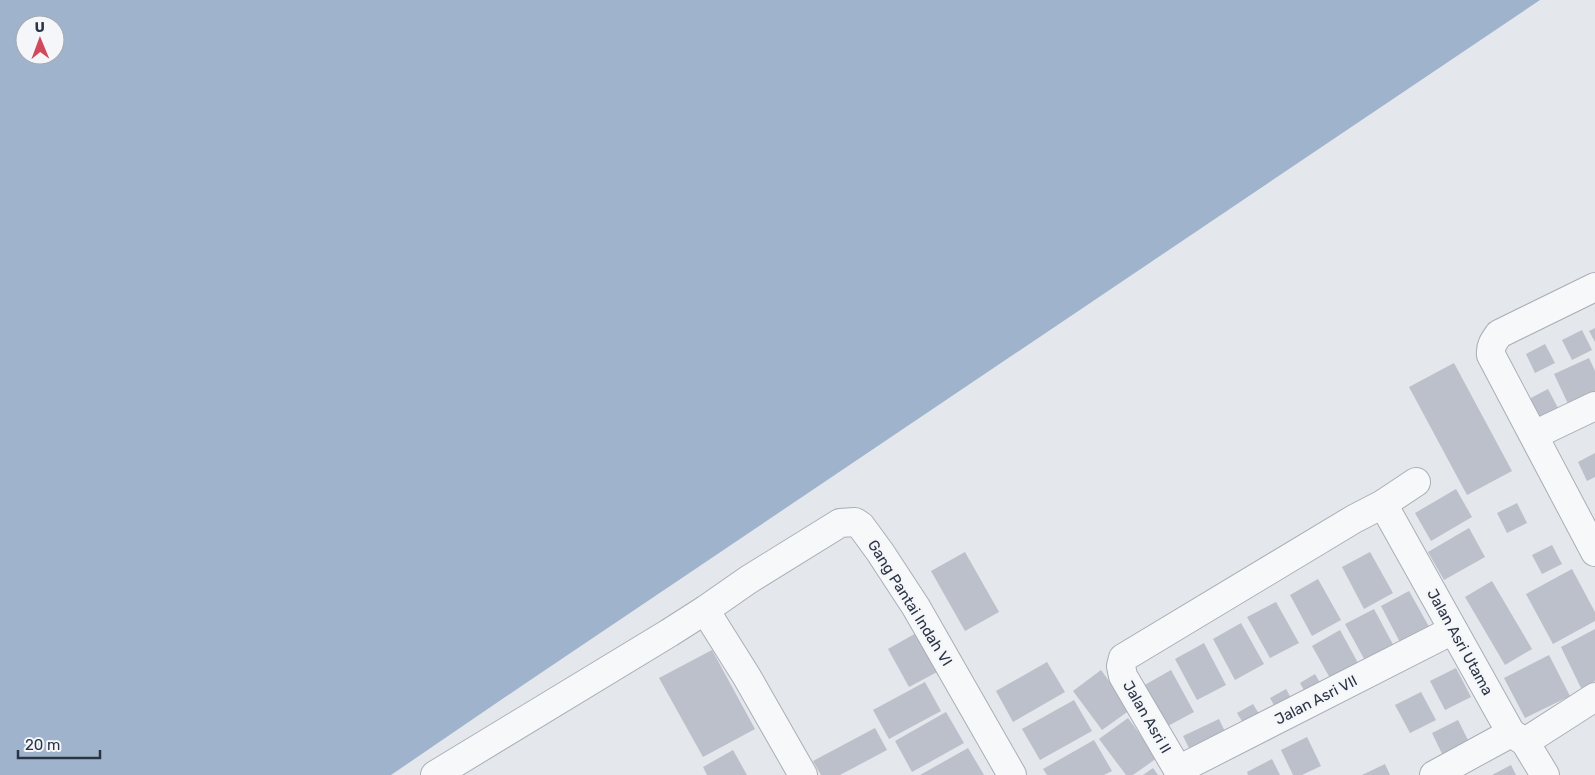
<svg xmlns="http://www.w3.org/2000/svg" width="1595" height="775" font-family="Rubik,sans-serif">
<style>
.water{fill:#9fb4cc;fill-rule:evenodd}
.building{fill:#bbc0ca}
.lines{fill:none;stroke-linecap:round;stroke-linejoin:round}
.minor-casing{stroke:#a9aeb7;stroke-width:30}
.minor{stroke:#f7f8fa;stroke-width:28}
.labels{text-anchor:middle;stroke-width:5;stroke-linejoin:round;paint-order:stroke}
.street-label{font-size:15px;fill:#2b3445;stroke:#f4f6f9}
</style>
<rect width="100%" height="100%" fill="#e4e7ec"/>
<path class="water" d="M 0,0 L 1540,0 L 523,685 L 391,775 L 0,775 ZM 25,25 L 55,25 L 55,55 L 25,55 Z"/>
<g class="building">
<polygon points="1595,328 1595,342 1589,331"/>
<polygon points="1582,330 1592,350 1572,360 1562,340"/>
<polygon points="1545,344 1555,363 1535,373 1526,354"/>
<polygon points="1589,358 1595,371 1595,394 1569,406 1554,374"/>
<polygon points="1454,363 1512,471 1467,495 1409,387"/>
<polygon points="1548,389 1558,408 1538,418 1529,399"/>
<polygon points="1595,453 1595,477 1587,481 1578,462"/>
<polygon points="1456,489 1472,517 1431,541 1415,513"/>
<polygon points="1517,503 1527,523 1507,533 1497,513"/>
<polygon points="1469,528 1485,557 1444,580 1428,552"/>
<polygon points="1552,545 1562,564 1542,574 1532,555"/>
<polygon points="965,552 999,612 965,631 931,571"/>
<polygon points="1370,552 1393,593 1364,609 1342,567"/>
<polygon points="1572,569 1595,612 1595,621 1553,644 1526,594"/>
<polygon points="1318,579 1341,620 1312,636 1290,595"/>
<polygon points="1492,581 1532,649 1505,665 1465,597"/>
<polygon points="1409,591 1432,632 1403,648 1381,606"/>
<polygon points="1276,602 1299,643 1270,658 1247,617"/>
<polygon points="1374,609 1396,650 1368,666 1345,624"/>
<polygon points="1241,623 1264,664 1235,680 1213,639"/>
<polygon points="1595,629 1595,681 1581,688 1561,647"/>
<polygon points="1340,630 1363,672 1335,687 1312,646"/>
<polygon points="918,632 939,671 909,687 888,649"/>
<polygon points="1204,643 1226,685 1197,700 1175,659"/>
<polygon points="712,650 755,729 703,757 659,678"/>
<polygon points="1549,655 1570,696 1525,718 1504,678"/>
<polygon points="1047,662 1065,692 1013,722 996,691"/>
<polygon points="1456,668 1471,697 1445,710 1430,681"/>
<polygon points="1101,670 1130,710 1102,730 1073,691"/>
<polygon points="1171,670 1194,712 1166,727 1143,686"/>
<polygon points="1315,674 1326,693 1310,701 1300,683"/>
<polygon points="925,682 941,711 889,739 873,710"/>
<polygon points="1286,689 1296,707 1280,716 1270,698"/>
<polygon points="1421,692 1436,720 1410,733 1395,705"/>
<polygon points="1074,700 1092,731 1040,760 1022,729"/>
<polygon points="1253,704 1264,722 1248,731 1237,713"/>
<polygon points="946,712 964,743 912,772 895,741"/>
<polygon points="1128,718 1157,758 1133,775 1126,775 1099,739"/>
<polygon points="1219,719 1229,740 1193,756 1183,736"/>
<polygon points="1458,720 1472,748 1446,762 1432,733"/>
<polygon points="875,728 887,750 840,775 821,775 813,761"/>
<polygon points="1307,737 1321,766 1302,775 1293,775 1281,750"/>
<polygon points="1094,740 1112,771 1104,775 1047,775 1043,769"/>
<polygon points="968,748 984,775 920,775"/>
<polygon points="733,750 747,775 707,775 703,767"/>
<polygon points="1272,759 1280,775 1248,775 1247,772"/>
<polygon points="1385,764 1390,775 1362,775"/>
<polygon points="1511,765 1516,775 1492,775"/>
<polygon points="1153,768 1158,775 1143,775"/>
</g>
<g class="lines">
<g class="minor-casing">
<g id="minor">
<path d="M 1595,287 L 1499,334 C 1494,341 1490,346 1491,355 L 1595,552"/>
<polyline points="1534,435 1595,406"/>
<polyline points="1383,504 1511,733 1525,742 1545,775"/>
<polyline points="705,610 747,677 803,775"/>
<polyline points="1525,742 1595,697"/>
<polyline points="1178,770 1453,630"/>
<polyline points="435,775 669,633 705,610 748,580 840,523 855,522 861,526 880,552 916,607 1012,775"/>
<polyline points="1181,775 1123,676 1121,666 1123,658 1354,519 1383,504 1416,482"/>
<polyline points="1434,775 1511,733"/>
</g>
</g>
<use href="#minor" class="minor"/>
</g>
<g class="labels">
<g class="street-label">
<text transform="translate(910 603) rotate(58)" y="5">Gang Pantai Indah VI</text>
<text transform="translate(1460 642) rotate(61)" y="5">Jalan Asri Utama</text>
<text transform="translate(1316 700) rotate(-27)" y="5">Jalan Asri VII</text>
<text transform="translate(1147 717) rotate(60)" y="5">Jalan Asri II</text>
</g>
</g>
<g transform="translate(40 40) rotate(359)"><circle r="24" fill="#f4f6f9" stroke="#a4a8b1"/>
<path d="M0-4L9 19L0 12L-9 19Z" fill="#d1495b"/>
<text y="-8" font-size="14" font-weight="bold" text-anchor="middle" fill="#2b3445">U</text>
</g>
<path d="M18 750v8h82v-8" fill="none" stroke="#2b3445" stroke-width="2.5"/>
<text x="25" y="750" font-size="15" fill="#2b3445" stroke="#f4f6f9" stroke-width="4" paint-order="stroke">20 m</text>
</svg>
